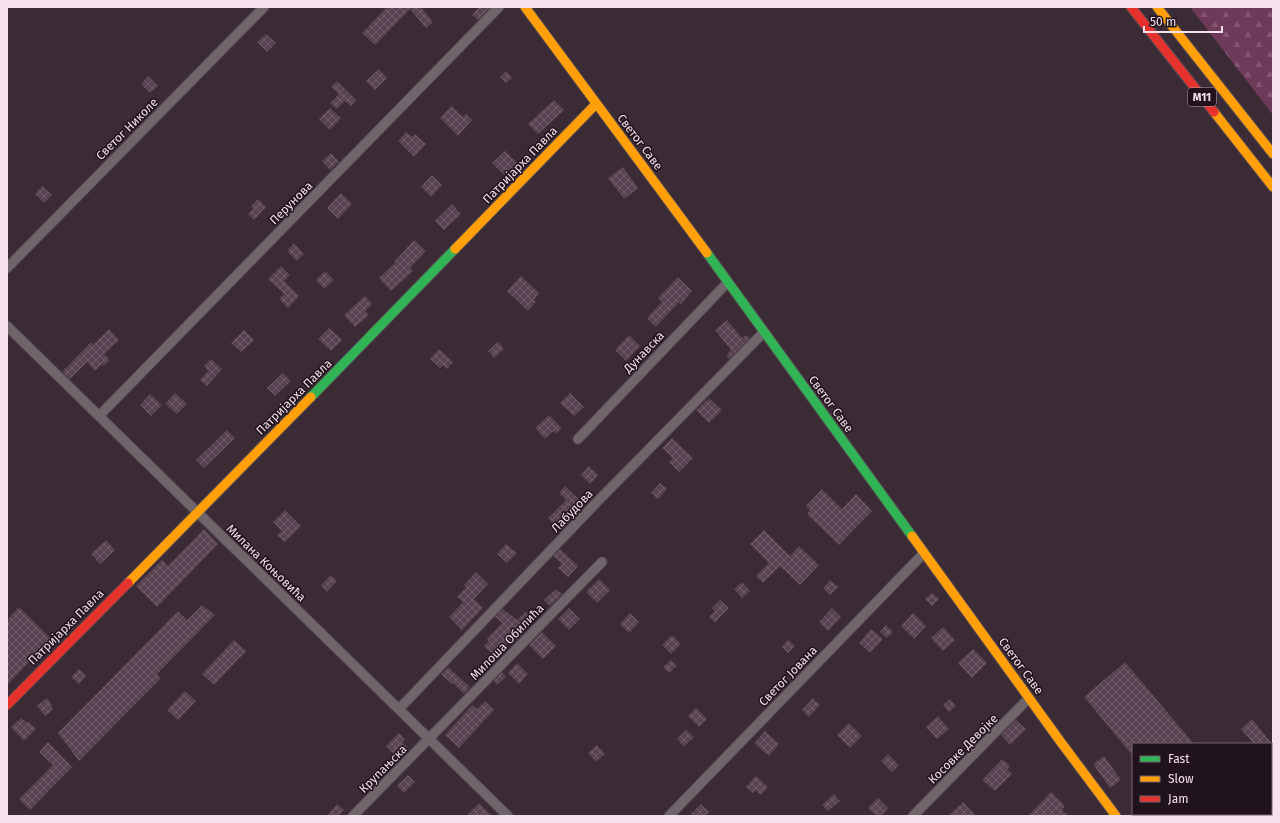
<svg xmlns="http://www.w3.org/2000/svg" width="1280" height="823" font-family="'Fira Sans',sans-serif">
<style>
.built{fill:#4b2c3f}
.forest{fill:url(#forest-firs)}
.building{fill:url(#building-cross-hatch)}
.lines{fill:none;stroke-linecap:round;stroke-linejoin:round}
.street-casing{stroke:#574a52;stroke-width:11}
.fast-casing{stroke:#574a52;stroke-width:11}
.slow-casing{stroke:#574a52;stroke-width:11}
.jam-casing{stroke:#574a52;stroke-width:11}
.street{stroke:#71656c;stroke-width:9}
.fast{stroke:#30b455;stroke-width:9}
.slow{stroke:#ff9f0a;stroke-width:9}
.jam{stroke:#e5322d;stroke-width:9}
.labels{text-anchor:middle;stroke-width:3;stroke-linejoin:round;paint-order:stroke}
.shield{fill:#20131b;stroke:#b4a3ad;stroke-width:1}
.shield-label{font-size:11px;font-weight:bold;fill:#f4e1eb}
.street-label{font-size:12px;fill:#f4e1eb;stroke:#20131b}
</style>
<defs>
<pattern id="forest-firs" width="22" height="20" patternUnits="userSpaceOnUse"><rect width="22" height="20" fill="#6e3a5a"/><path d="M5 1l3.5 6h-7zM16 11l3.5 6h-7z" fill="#835672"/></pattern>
<pattern id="building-cross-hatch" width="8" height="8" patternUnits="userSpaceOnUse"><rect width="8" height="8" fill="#594251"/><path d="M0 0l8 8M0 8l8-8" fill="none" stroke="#715d6a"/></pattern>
</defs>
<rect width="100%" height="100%" fill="#3b2b35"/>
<polygon class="built" points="1273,762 1273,816 1206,816 1209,814 1271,814 1271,764"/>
<polygon class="forest" points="1190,7 1273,7 1273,115"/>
<g class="building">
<polygon points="387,7 421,7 433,22 426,28 410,9 375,45 362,33"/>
<polygon points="479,7 491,7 478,20 472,15"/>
<polygon points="266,34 276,43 267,52 257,42"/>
<polygon points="379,69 387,78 375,90 366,81"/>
<polygon points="506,71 512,78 506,83 500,77"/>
<polygon points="148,76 158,86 150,93 141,84"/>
<polygon points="337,81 356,100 351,106 345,101 337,109 330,103 339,94 331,87"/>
<polygon points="554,100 564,110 538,134 528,124"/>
<polygon points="451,106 463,117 466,114 472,120 458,136 440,118"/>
<polygon points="330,108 341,118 330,130 319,119"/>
<polygon points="406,132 412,137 415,134 426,144 414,157 398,141"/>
<polygon points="505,151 517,163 504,175 492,163"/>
<polygon points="331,153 339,162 330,170 322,161"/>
<polygon points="623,167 638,188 624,199 608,178"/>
<polygon points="432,175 442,185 431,197 421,187"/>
<polygon points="42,186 52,195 44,203 35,194"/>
<polygon points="341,193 352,204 338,219 327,208"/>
<polygon points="258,199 266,207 254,220 248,214 253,209 251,206"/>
<polygon points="452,204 461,214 444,230 435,221"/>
<polygon points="414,240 426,251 410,268 413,271 391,291 379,278 395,263 394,262"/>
<polygon points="294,243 304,254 297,261 287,251"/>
<polygon points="281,266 290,275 284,281 299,296 288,308 279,299 284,294 268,279"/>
<polygon points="325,271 334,280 324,289 316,280"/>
<polygon points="521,276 539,293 534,300 536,302 528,311 507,291"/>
<polygon points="678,277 692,291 681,304 679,302 656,327 647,318 662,302 658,298"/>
<polygon points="365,296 372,304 365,311 369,315 355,327 344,315"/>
<polygon points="727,320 742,338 746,335 750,338 729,359 726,356 731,350 715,330"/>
<polygon points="329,328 342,340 331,351 318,339"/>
<polygon points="109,329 119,340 104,354 110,360 103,366 102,364 95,371 87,362 70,379 62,372 91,342 93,345"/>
<polygon points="244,330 254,340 241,352 231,343"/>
<polygon points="629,335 640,346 626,361 615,350"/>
<polygon points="498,342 504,349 494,358 488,351"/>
<polygon points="439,349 453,362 447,369 443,365 440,368 430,359"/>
<polygon points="211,359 222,369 207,386 200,380 208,371 204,366"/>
<polygon points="283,373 291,381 275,396 267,388"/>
<polygon points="175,393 187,404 177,414 165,404"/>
<polygon points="570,393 584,407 574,416 560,403"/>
<polygon points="150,394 162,405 151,416 140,405"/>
<polygon points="709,398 722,410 709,423 696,410"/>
<polygon points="549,415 562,428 556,434 553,431 545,439 535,428"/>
<polygon points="227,430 235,438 204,468 196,460"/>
<polygon points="672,438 693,458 679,472 669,462 673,458 662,448"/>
<polygon points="589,466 598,475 590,484 581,475"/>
<polygon points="660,483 667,489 658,499 651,493"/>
<polygon points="565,486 581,501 571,511 575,516 561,531 548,518 566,500 559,493"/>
<polygon points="822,489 842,509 856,494 872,511 839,545 807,514 810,510 806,506"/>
<polygon points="285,510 301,526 285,542 277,535 282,531 273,522"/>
<polygon points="204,529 218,544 157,607 136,586 162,560 168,566"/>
<polygon points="764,530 790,556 799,546 819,565 800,585 780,566 763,583 756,576 769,563 750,544"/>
<polygon points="106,540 115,550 100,564 91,554"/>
<polygon points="252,544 260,552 254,559 245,551"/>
<polygon points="506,544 517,553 507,563 497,554"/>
<polygon points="560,549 578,566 568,577 558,568 562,564 553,556"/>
<polygon points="476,572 488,584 474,599 483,608 462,630 449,617 463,602 457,597 466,587 464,585"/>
<polygon points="331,575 337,581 327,592 321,585"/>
<polygon points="599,579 610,590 597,603 586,592"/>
<polygon points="830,580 838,587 830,595 823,588"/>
<polygon points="742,582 750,591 742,598 734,589"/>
<polygon points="556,589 562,594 550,606 544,600"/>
<polygon points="932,593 939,599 932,606 925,599"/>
<polygon points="720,600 729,608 715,622 709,617 715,611 712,608"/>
<polygon points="202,605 215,615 157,674 161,678 79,761 58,733 178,611 187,620"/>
<polygon points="19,607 51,639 7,685 7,620"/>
<polygon points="569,608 580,619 569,630 558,619"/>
<polygon points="832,608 841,617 828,631 819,622"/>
<polygon points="503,609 517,620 525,612 534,621 517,640 514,637 495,657 484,646 489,641 487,639 502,623 495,617"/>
<polygon points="630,613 639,622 629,633 620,624"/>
<polygon points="913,613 926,626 914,639 901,626"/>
<polygon points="886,625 893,632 887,638 880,632"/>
<polygon points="943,627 955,640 943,651 931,638"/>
<polygon points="871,629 883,639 870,653 859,643"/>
<polygon points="542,632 556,646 543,659 529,645"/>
<polygon points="672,635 681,644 671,654 662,645"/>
<polygon points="234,640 246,651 214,685 202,674"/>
<polygon points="788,640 795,646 788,653 782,647"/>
<polygon points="973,649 987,663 972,678 958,663"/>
<polygon points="671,660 677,666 669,673 663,667"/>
<polygon points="1125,662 1194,744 1133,744 1133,756 1084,697"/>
<polygon points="517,663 528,674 519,684 508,673"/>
<polygon points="448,667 470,687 464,694 453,683 452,684 441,674"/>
<polygon points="79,669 86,676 79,684 71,677"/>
<polygon points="502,672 506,677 497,685 494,681"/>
<polygon points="185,691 196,701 178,720 167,710"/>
<polygon points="47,698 52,705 51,706 53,710 45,716 37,706"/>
<polygon points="813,698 820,705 809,717 802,710"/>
<polygon points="950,699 956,706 949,712 943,705"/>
<polygon points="485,701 494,710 459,748 445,735 472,705 477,709"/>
<polygon points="696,708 707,719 699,727 688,716"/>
<polygon points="938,716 949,729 937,739 926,727"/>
<polygon points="21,718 27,723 29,722 36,729 24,741 11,727"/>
<polygon points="1252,719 1272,744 1254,744 1241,729"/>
<polygon points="1016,720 1026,729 1010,745 1001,735"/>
<polygon points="849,723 862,736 850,748 837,735"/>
<polygon points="686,730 694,737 684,747 677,739"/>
<polygon points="765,731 779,744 769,756 754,743"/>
<polygon points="399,733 405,739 402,742 409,749 399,759 386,746"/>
<polygon points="48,742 72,767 30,810 19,799 53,765 39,752"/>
<polygon points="597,745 605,754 596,762 588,753"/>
<polygon points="888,754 899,765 892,772 881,761"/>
<polygon points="1104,756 1121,780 1110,788 1093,764"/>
<polygon points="1002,759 1010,766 1007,769 1012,774 995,791 982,780"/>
<polygon points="408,775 415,782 404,793 397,786"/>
<polygon points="756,776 768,787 761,795 755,790 753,793 746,787"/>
<polygon points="1051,792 1065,806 1062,810 1069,816 1028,816"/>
<polygon points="834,794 840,801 828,811 822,805"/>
<polygon points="878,798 888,808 881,816 877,816 868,808"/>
<polygon points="963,802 976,816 948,816"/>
<polygon points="479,803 492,816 466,816"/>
<polygon points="337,804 344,810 338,816 327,816"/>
<polygon points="701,804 709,812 705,816 689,816"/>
</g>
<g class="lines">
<g class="street-casing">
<g id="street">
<polyline points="7,268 264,7"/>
<polyline points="7,326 508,816"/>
<polyline points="99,416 499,7"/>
<polyline points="578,439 728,282"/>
<polyline points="399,709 595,504 764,332"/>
<polyline points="353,816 602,562"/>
<polyline points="669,816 924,553"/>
<polyline points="913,816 1029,698"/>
</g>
</g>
<g class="fast-casing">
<g id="fast">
<polyline points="707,253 912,536"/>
<polyline points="311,397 455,249"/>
</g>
</g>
<g class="slow-casing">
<g id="slow">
<polyline points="525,7 707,253"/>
<polyline points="1157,7 1273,154"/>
<polyline points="1214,112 1273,187"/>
<polyline points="455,249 596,104"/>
<polyline points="912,536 1060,741 1116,816"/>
<polyline points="128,583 311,397"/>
</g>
</g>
<g class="jam-casing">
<g id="jam">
<polyline points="1131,7 1214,112"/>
<polyline points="7,705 128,583"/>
</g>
</g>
<use href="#street" class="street"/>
<use href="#fast" class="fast"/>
<use href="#slow" class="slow"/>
<use href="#jam" class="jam"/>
</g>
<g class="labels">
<rect class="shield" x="1188" y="88" width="28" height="18" rx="3"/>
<g class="shield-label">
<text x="1202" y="101">M11</text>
</g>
<g class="street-label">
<text transform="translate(127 129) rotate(-45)" y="4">Светог Николе</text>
<text transform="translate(640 142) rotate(53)" y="4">Светог Саве</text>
<text transform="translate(520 165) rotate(-46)" y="4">Патријарха Павла</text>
<text transform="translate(291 203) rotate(-45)" y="4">Перунова</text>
<text transform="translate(644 352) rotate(-46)" y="4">Дунавска</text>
<text transform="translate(294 397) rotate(-45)" y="4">Патријарха Павла</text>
<text transform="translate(831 404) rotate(54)" y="4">Светог Саве</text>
<text transform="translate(572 511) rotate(-46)" y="4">Лабудова</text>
<text transform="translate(266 563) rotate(44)" y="4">Милана Коњовића</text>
<text transform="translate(66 627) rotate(-45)" y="4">Патријарха Павла</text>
<text transform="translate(507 642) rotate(-46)" y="4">Милоша Обилића</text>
<text transform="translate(1021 666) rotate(54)" y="4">Светог Саве</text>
<text transform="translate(788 676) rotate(-46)" y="4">Светог Јована</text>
<text transform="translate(963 749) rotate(-45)" y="4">Косовке Девојке</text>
<text transform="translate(383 769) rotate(-45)" y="4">Крупањска</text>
</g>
</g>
<rect width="1280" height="823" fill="none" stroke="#f4e1eb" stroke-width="16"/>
<rect x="1132" y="743" width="140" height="72" fill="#20131b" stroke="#75656e"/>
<rect x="1140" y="756" width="20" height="6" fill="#30b455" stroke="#75656e"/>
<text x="1168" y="763" font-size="12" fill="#f4e1eb">Fast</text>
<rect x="1140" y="776" width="20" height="6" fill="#ff9f0a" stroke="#75656e"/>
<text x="1168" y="783" font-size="12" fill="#f4e1eb">Slow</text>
<rect x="1140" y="796" width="20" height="6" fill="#e5322d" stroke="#75656e"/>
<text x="1168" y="803" font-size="12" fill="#f4e1eb">Jam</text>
<path d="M1144 26v6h78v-6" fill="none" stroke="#f4e1eb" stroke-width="2"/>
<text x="1150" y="26" font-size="12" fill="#f4e1eb" stroke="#20131b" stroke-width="3" paint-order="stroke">50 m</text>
</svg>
